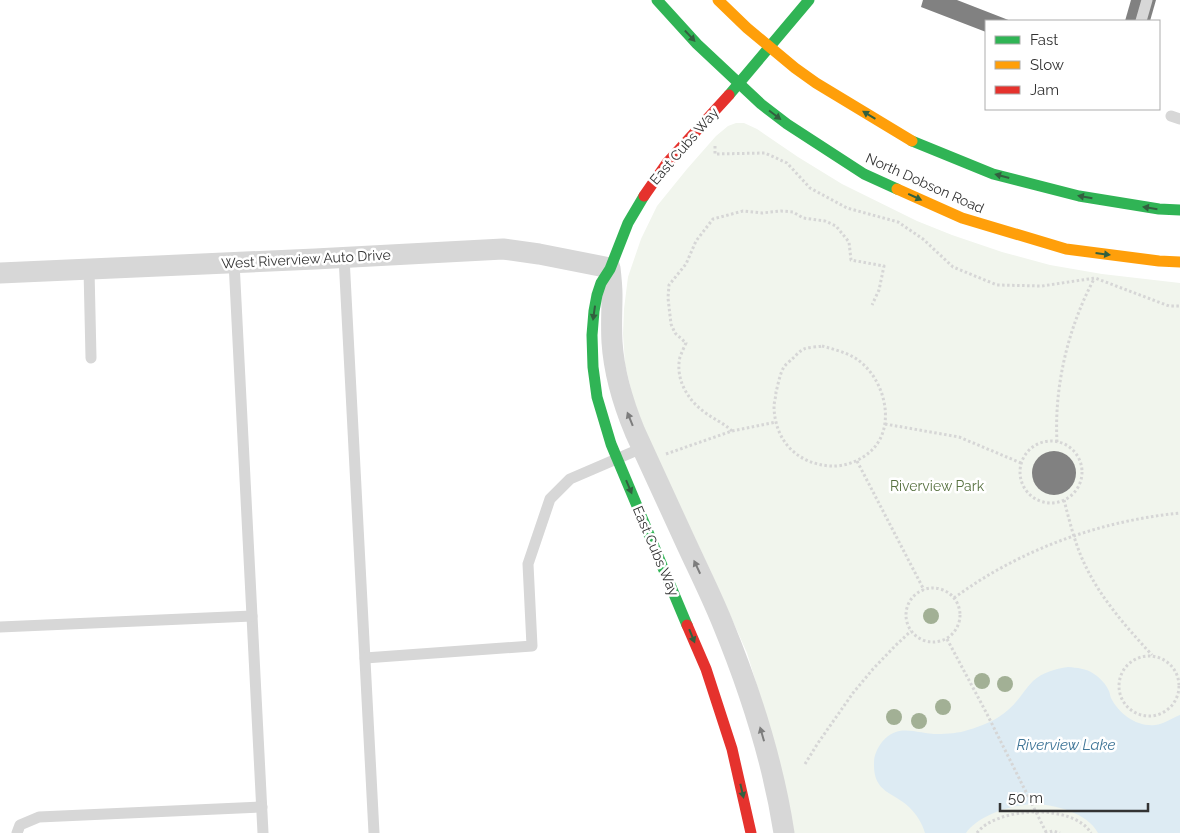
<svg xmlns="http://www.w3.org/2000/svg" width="1180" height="833" font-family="Raleway,sans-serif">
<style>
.green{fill:#f1f5ed}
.water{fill:#ddebf3}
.building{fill:#818181}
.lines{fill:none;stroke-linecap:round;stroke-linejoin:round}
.path{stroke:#d6d6d6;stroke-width:3;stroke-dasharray:2.5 2.5;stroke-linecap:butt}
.lane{stroke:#d7d7d7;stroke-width:11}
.street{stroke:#d7d7d7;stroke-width:21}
.fast{stroke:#30b455;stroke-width:11}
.slow{stroke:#ff9f0a;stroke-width:11}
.jam{stroke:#e5322d;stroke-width:11}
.tree{fill:#a2b095}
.oneway{fill:#32603f}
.oneway2{fill:#7d7d7d}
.labels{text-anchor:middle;stroke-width:5;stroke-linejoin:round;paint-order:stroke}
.street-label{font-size:14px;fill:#333;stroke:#fff}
.park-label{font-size:14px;fill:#56703f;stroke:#fff}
.water-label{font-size:15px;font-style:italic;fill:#3f7597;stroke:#fff}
</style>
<rect width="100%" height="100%" fill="#fff"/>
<polygon class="green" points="736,123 744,123 757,129 798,157 842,184 917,221 952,235 1002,252 1050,265 1102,274 1180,283 1180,833 793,833 775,744 747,653 710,570 647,436 633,398 625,364 623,334 624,309 628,277 641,239 657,206 687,169 716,136 728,126"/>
<path class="water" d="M 1068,667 C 1077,668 1086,668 1094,674 C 1100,678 1106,684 1109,691 C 1110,693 1110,696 1111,698 C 1119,714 1137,727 1155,725 C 1164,724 1172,718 1180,715 L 1180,833 L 1098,833 C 1088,813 1054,804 1033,804 C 1011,805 979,815 966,833 L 925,833 C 922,823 917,815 909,807 C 893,792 873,793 874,763 C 874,755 877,749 882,742 C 898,722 917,734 938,734 C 946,734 960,733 968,730 C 982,726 997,720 1008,710 C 1018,702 1024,690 1033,681 C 1043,672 1055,669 1068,667 Z"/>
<g class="building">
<polygon points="923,0 957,0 1011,21 986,21 986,32 921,7"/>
<polygon points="1131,0 1156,0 1150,21 1125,21"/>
<circle cx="1054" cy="473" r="22"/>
</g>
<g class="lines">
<g class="path">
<polyline points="715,146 715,154 765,153 787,163 810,188 847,208 898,222 923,239 953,267 997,285 1042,286 1095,278 1169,306 1180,306"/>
<path d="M 822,346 C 833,349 845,352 855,358 C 883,375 898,424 872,450 C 862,460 845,467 831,466 C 797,464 775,441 774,407 C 774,402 776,397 776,392 C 778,385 780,373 784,367 C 786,364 790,361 792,359 C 796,356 799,351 804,349 C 809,347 817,347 822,346 Z"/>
<polyline points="885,424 959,437 1021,463"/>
<path d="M 732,431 C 724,423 713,419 703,411 C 687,399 675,378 680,357 C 682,352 684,347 686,343 L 675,333 L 671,324 L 668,298 L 669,285 L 686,264 L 696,241 L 713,219 L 743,211 L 762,213 L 781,211 L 793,212 L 803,218 L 825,221 L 836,226 L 849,242 L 851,260 L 884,266 L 879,290 L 872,305"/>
<circle cx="1051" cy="472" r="31"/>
<path d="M 1057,442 C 1054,386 1068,328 1094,279"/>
<polyline points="666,454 732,431 776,422"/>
<polyline points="857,461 924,590"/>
<path d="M 1064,500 C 1070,523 1076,548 1087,569 C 1103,601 1128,629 1152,655"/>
<circle cx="933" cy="615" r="27"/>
<path d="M 954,598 C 1019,550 1099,521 1180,513"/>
<polyline points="947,639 987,714 1046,832"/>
<circle cx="1149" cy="686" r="30"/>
<polyline points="805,764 818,743 853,693 873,669 895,646 911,631"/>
<path d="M 977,833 C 996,807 1073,803 1091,833"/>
<polyline points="1045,833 1053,831 1060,833"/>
</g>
<g class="lane">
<polyline points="1141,21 1147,0"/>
<polyline points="1171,116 1180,119"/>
<polyline points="344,257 374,833"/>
<polyline points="234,262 263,833"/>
<polyline points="89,269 91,358"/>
<polyline points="0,627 252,616"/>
<polyline points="365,658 532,646 528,564 550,499 570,479 642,448"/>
<polyline points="17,833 20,825 39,817 262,807"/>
</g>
<path class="street" d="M 0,273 L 315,259 L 503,249 L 539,254 L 610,268 C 611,277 612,286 612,295 C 612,311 611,326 612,342 C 614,374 623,403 635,432 C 652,469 669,506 686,543 C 698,569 711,595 722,622 C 750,690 773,761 784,833"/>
<g class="fast">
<polyline points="657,0 697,44 761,104 787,124 864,174 897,189"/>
<polyline points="729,95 809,0"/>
<polyline points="912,141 993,174 1079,196 1159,209 1180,210"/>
<polyline points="644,196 628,223 610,269 601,283 597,295 594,311 592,335 593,367 597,397 611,444 687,625"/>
</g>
<g class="slow">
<polyline points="718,0 747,28 795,68 816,83 912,141"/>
<polyline points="897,189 962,218 1066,249 1159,261 1180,262"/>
</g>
<g class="jam">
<polyline points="644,196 667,163 729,95"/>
<polyline points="687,625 706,669 732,749 751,833"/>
</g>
</g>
<g class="tree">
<circle cx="931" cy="616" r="8"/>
<circle cx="982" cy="681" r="8"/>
<circle cx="1005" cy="684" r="8"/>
<circle cx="943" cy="707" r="8"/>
<circle cx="894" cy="717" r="8"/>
<circle cx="919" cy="721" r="8"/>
</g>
<defs><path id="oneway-solid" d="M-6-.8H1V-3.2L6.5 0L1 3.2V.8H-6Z" transform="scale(1.25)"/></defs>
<g class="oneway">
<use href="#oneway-solid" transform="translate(690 36) rotate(47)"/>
<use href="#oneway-solid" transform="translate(775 115) rotate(37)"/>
<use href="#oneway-solid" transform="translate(869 115) rotate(-149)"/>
<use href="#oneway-solid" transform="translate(1002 176) rotate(-165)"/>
<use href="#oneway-solid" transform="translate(915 197) rotate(25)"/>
<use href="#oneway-solid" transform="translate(1085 197) rotate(-170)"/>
<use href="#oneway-solid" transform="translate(1150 208) rotate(-171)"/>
<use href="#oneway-solid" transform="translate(1103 254) rotate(7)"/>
<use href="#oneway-solid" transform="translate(594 313) rotate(98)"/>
<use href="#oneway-solid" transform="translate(629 487) rotate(67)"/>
<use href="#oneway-solid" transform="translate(692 636) rotate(68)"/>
<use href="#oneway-solid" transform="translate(742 791) rotate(77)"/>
</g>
<g class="oneway2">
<use href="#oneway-solid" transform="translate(630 419) rotate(-112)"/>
<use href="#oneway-solid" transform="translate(697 567) rotate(-115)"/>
<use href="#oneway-solid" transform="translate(762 734) rotate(-106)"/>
</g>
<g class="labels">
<g class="street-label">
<text transform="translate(684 146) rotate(-49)" y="5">East Cubs Way</text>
<text transform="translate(925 183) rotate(24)" y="5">North Dobson Road</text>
<text transform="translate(306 259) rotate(-3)" y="5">West Riverview Auto Drive</text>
<text transform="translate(656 551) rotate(67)" y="5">East Cubs Way</text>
</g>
<g class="park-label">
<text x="937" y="491">Riverview Park</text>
</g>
<g class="water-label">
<text x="1066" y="750">Riverview Lake</text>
</g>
</g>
<rect x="985" y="20" width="175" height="90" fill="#ffffff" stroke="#adadad"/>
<rect x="995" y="36" width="25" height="8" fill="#30b455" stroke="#adadad"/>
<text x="1030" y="45" font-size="15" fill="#333333">Fast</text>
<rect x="995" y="61" width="25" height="8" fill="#ff9f0a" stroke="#adadad"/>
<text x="1030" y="70" font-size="15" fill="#333333">Slow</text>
<rect x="995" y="86" width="25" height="8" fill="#e5322d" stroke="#adadad"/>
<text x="1030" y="95" font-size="15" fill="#333333">Jam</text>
<path d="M1000 803v8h148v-8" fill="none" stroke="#333333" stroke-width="2.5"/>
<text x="1008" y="803" font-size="15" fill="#333333" stroke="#ffffff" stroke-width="4" paint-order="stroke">50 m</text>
</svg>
